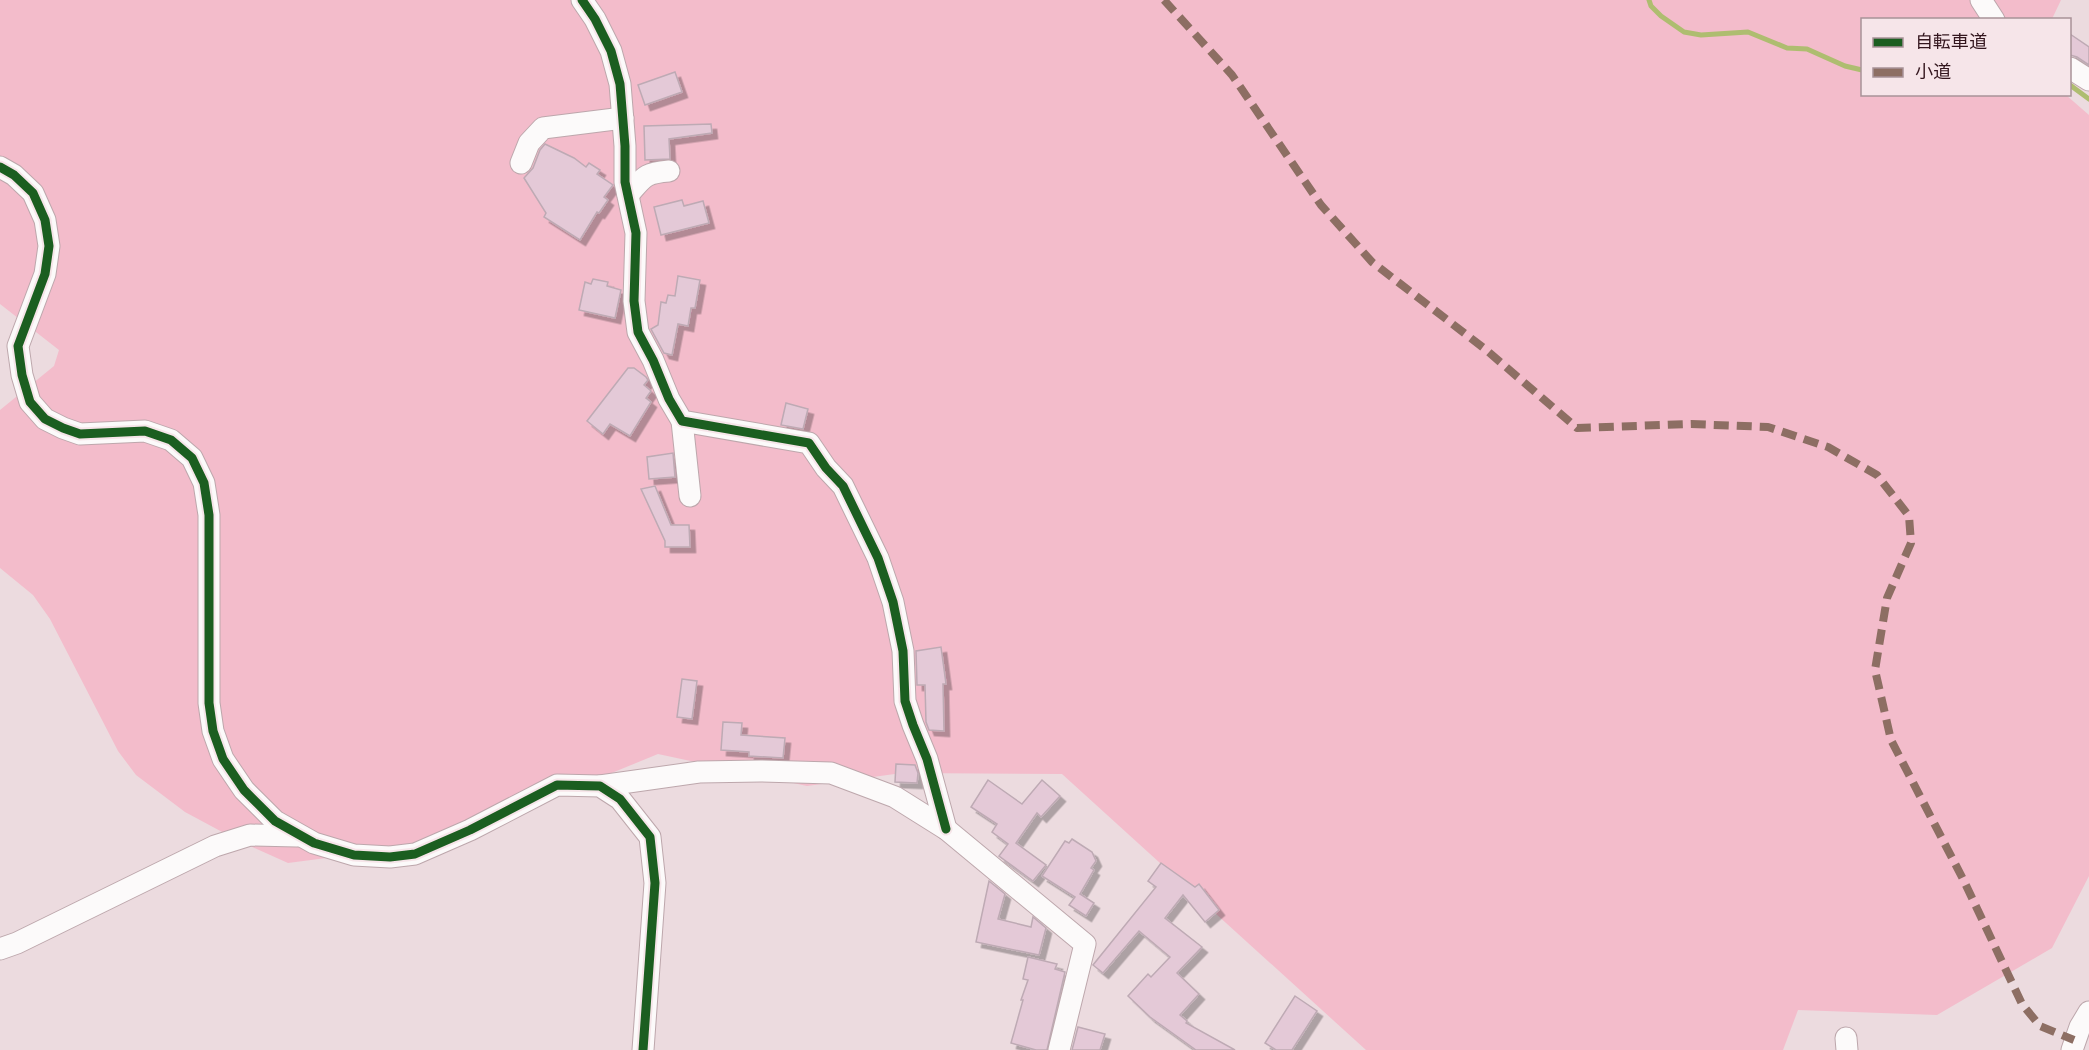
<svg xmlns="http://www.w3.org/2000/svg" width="2089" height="1050" font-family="'Archivo Narrow','Noto Sans JP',sans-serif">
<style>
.green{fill:#f3bccb}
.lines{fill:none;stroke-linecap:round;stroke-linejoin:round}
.stream{stroke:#aebd70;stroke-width:5}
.building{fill:#e4c9d7;stroke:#beaab4;stroke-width:1.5;filter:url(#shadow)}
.minor-casing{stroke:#bda7ac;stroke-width:23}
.minor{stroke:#fcfafa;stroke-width:21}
.quiet{stroke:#8d6e63;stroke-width:8;stroke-dasharray:15 8;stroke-linecap:butt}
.cycleway-casing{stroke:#f6e5e9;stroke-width:13}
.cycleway{stroke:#1b5e20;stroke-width:9}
</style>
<defs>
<filter id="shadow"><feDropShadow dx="5.5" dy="5.5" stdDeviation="0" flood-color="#0004"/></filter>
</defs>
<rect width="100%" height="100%" fill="#ecdbdf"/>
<polygon class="green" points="0,0 2061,0 2052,19 1862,20 1862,94 2066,95 2089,115 2089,876 2052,948 1937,1015 1798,1010 1783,1050 1366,1050 1062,774 902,773 807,786 658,754 441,843 288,863 239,841 185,812 136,775 118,751 50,619 33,595 0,568 0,410 54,366 59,350 0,304"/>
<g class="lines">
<g class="stream">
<polyline points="1649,0 1651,6 1661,16 1684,32 1701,35 1748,32 1787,48 1807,49 1845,66 1862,70"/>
<polyline points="2070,85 2089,99"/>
</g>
</g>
<g class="building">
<polygon points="2070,34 2089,47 2089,65 2077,57 2070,55"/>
<polygon points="675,72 682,92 645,105 638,85"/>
<polygon points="711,124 712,133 669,139 670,159 645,160 644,126"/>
<polygon points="545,144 574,158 586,167 589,163 600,170 597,174 613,185 604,197 608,200 599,213 597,212 580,240 544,217 546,213 524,178 533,168 540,150"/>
<polygon points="682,200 684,206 703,201 709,223 661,235 654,207"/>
<polygon points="678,276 700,280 695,308 691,308 688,326 678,324 672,355 664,353 651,329 658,325 661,302 666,303 668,295 675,296"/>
<polygon points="593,279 608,282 607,286 621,290 615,318 579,310 585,282 591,284"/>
<polygon points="628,368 634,368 646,377 648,380 644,385 651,391 646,398 651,402 630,436 610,424 603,434 587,421"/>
<polygon points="786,403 808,409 803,429 781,425"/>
<polygon points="673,453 675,477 649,479 647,457"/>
<polygon points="655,486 671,525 689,525 690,547 665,547 665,541 641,489"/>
<polygon points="941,647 946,684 943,684 944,731 929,730 926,722 925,685 917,685 916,651"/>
<polygon points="682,679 697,681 692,719 677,717"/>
<polygon points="723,722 742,723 741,735 785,738 783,758 749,756 749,752 721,750"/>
<polygon points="896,764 915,765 918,773 917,783 895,782"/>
<polygon points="988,780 1022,804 1042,780 1060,796 1041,817 1037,813 1016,843 1046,865 1033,881 999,856 1008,844 992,832 997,824 971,807"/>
<polygon points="1072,839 1092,852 1096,861 1091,868 1094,870 1080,894 1094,903 1086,916 1069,905 1075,897 1042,876 1065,841 1069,843"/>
<polygon points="1161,863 1195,887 1199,884 1219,910 1205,922 1183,895 1165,918 1202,947 1177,973 1199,994 1180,1015 1187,1021 1186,1023 1235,1050 1196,1050 1150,1017 1128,996 1148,974 1151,977 1170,957 1139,931 1103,973 1093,965 1156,887 1148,881"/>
<polygon points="989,881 1005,894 998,919 1031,927 1033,917 1046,928 1039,955 976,942"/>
<polygon points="1028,957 1057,964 1055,969 1065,972 1047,1050 1036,1050 1011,1043 1023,1000 1021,1000 1028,980 1023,979"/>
<polygon points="1295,996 1317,1011 1292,1050 1276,1050 1265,1043"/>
<polygon points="1078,1027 1105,1034 1100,1050 1072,1050"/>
</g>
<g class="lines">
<g class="minor-casing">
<g id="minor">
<polyline points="582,0 595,19 611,51 620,84 625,146 625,182 636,233 634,301 638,332 653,360 669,399 682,421 809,443 826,468 843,486 878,558 893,602 903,651 905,701 913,725 927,759 946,829"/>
<polyline points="1981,0 1994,20"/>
<polyline points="2070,68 2089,80"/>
<polyline points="521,163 529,143 543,128 623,118"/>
<polyline points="0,167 14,175 33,193 45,220 49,246 45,274 18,346 22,375 30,402 45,419 63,428 80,434 145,431 171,440 192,458 204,483 209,515 209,703 213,731 223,759 244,790 275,821 314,843 354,855 390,857 415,854 470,830 557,785 600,786 620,799 650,837 655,883 643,1050"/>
<path d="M 628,195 C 644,177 644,173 669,171"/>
<polyline points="682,421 690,496"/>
<polyline points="600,786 699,772 761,771 831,773 895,797 946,829 1085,944 1059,1050"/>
<polyline points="0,949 17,943 215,846 250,835 297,836"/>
<polyline points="1846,1038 1847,1050"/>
<polyline points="2072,1050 2080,1027 2089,1012"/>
</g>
</g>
<use href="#minor" class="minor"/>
<polyline class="quiet" points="1164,0 1232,75 1321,205 1372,262 1485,349 1577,428 1691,424 1768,427 1828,447 1877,475 1909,516 1911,543 1887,598 1875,670 1891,740 1964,881 2022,1004 2040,1026 2074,1040"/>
<g class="cycleway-casing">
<g id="cycleway">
<polyline points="582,0 595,19 611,51 620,84 625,146 625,182 636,233 634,301 638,332 653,360 669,399 682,421 809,443 826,468 843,486 878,558 893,602 903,651 905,701 913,725 927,759 946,829"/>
<polyline points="0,167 14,175 33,193 45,220 49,246 45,274 18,346 22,375 30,402 45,419 63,428 80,434 145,431 171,440 192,458 204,483 209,515 209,703 213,731 223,759 244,790 275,821 314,843 354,855 390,857 415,854 470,830 557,785 600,786 620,799 650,837 655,883 643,1050"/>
</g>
</g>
<use href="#cycleway" class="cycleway"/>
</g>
<rect x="1861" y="18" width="210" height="78" fill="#f6e5e9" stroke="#a89298" stroke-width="1.5"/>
<rect x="1873" y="38" width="30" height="9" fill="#1b5e20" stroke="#a89298" stroke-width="1.5"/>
<text x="1915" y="48" font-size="18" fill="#33161e">自転車道</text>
<rect x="1873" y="68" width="30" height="9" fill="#8d6e63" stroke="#a89298" stroke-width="1.5"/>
<text x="1915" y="78" font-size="18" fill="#33161e">小道</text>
</svg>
